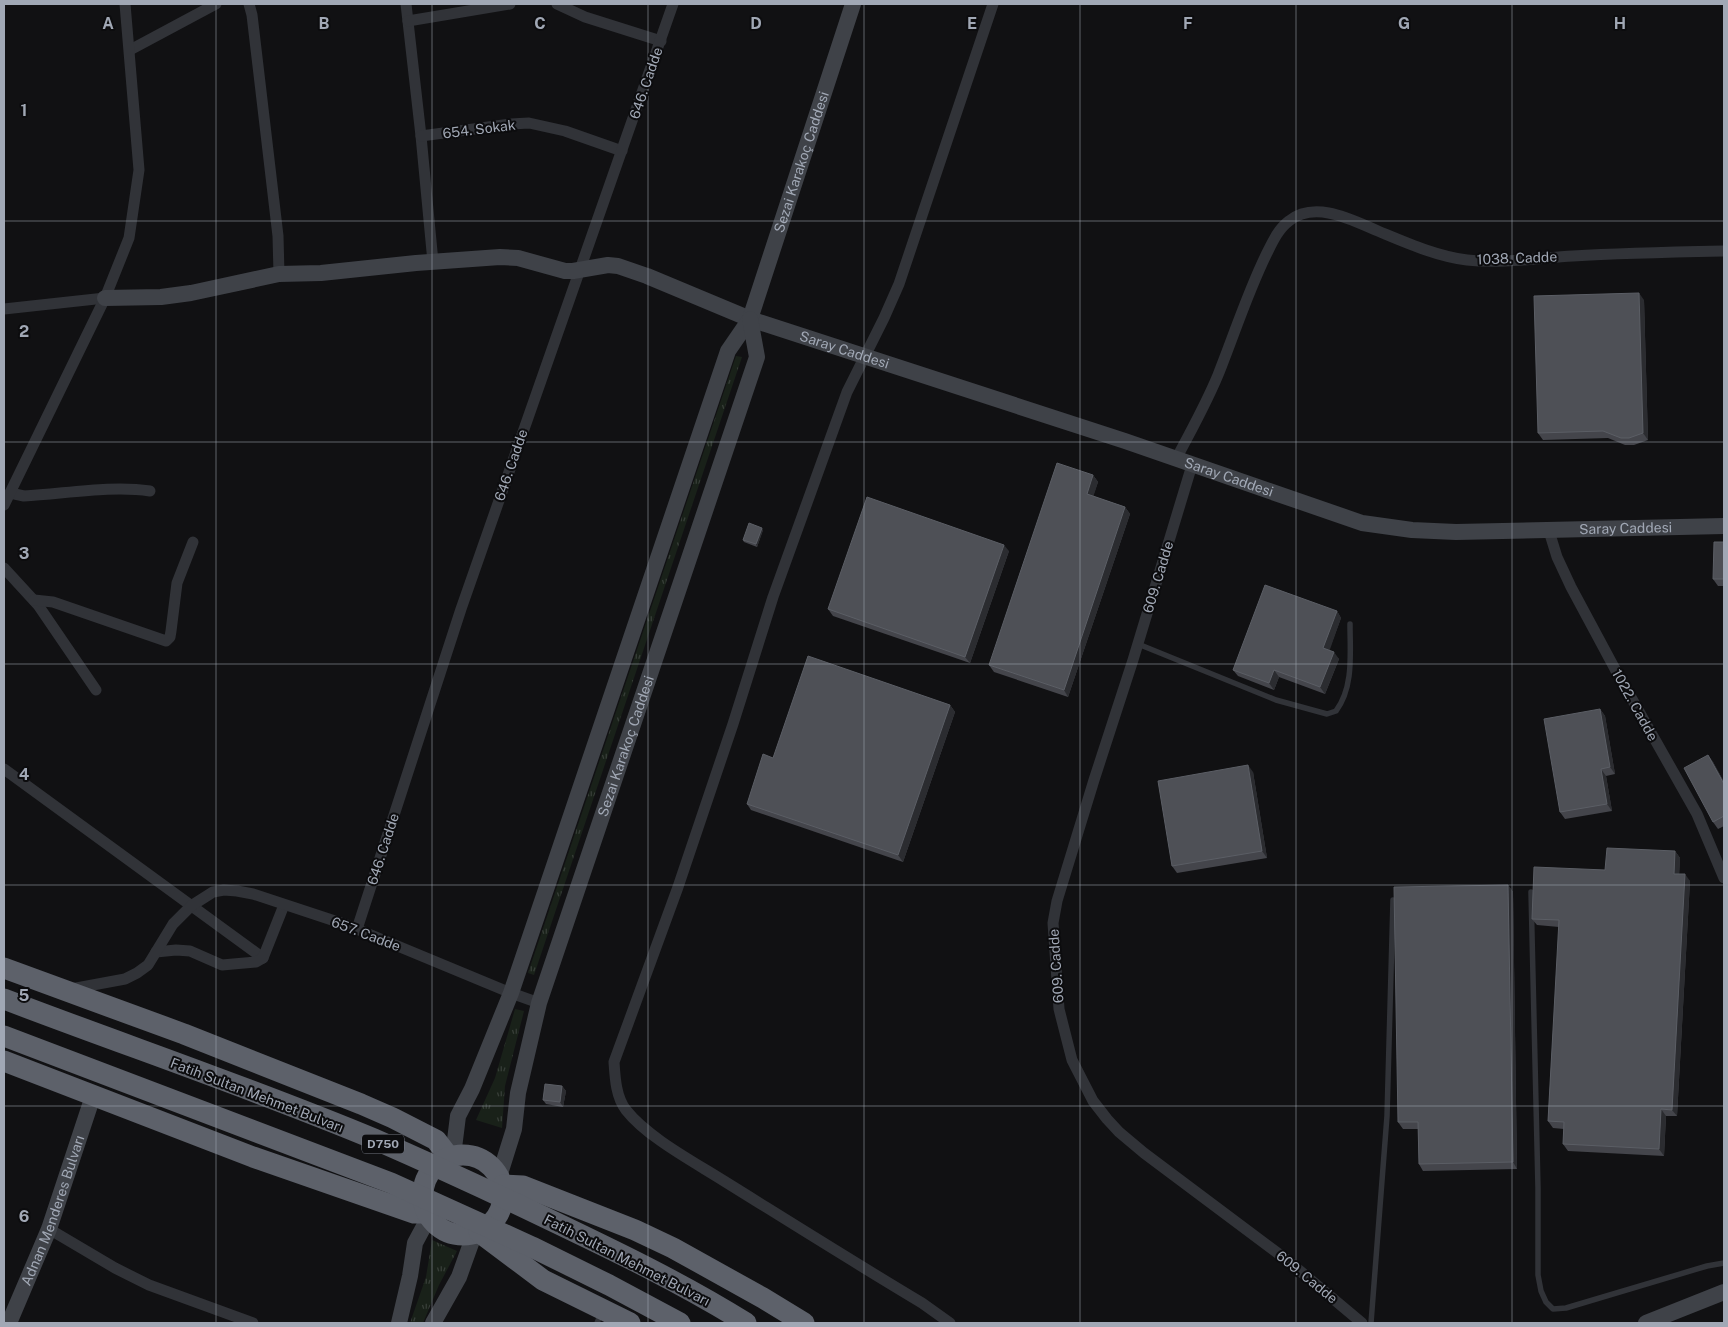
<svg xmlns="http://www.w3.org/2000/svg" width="1728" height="1327" font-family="'Public Sans',sans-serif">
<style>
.grass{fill:url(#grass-tufts)}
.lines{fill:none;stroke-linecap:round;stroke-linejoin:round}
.lane{stroke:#313338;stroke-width:5.5}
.street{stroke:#313338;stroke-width:11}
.secondary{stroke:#3f4248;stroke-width:16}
.highway{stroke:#5d616a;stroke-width:21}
.highway-bridge{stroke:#5d616a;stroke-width:21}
.wall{fill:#44454b}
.shaded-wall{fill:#2b2c30}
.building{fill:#4e5056;stroke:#5b5e65}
.grid{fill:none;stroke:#a1a8b5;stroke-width:1;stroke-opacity:0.55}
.labels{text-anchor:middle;stroke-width:4;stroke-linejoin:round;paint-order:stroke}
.shield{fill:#0c0c0e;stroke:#747983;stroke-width:1}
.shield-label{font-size:12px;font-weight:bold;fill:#a1a8b5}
.street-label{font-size:14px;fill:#a1a8b5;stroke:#0c0c0e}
.grid-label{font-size:16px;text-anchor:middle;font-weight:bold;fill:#a1a8b5;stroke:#0c0c0e;stroke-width:4;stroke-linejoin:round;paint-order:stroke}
</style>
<defs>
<pattern id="grass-tufts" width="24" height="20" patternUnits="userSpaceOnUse" patternTransform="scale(1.25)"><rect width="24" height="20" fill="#192119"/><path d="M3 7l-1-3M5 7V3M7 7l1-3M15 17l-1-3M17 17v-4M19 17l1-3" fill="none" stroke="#373e38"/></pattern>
</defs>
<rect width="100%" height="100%" fill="#111113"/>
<g class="grass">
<polygon points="736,356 742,357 534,975 528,973"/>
<polygon points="515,1009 524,1011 505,1086 502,1128 476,1120 495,1078"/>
<polygon points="432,1240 457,1251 439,1285 423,1323 410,1323 426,1277"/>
</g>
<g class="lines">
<g class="lane">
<path d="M 1138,644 L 1276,700 L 1327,714 L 1336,711 C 1354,687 1350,653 1350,624"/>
<polyline points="1531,892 1538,1188 1538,1275 1541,1291 1546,1302 1553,1309 1566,1308 1707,1266 1724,1263"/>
<polyline points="597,1323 601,1313"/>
<polyline points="1371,1323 1387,1116 1393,900"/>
</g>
<g class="street">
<polyline points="249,4 252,15 278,236 279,274"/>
<polyline points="406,4 421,136 433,262"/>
<polyline points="557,4 585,17 661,41"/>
<polyline points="408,21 510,4"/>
<polyline points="130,50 216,4"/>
<polyline points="421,136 511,124 529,123 565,131 622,151"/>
<polyline points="4,309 105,298 129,238 139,170 125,4"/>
<path d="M 1176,459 C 1191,431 1206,404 1218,375 C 1234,335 1247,294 1266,255 C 1272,243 1278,229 1289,221 C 1315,200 1352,220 1378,231 C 1407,243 1436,256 1467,260 C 1501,264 1539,258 1573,256 C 1623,253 1674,252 1724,251"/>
<polyline points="1192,465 1133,660 1094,780 1057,901 1053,923 1059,1009 1072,1060 1093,1101 1107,1119 1119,1132 1144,1153 1287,1260 1362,1323"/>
<path d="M 10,493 L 24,496 C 64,494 111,485 150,491"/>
<polyline points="4,505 105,298"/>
<polyline points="1549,531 1557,557 1571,587 1615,669 1697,814 1724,878"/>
<polyline points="4,568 38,605 96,690"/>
<polyline points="34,600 53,602 166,641 170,637 171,631 177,583 193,542"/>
<polyline points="4,769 263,958"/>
<polyline points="357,929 461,609 673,4"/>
<polyline points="156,952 176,950 190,951 222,965 256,962 263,958 284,905"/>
<polyline points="71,989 125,979 137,973 148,965 173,924 191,906 213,892 224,890 237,891 253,894 347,925 511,993 539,1003"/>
<polyline points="49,1229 115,1268 149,1285 253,1323"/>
<path d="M 950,1323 L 922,1303 C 855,1263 790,1222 724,1181 C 694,1162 647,1137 626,1110 C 616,1097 615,1078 614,1062 L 678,887 L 733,724 L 773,597 L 847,392 L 884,318 L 899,284 L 993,4"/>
</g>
<g class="secondary">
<path id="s1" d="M 105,298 L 161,297 L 191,293 L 279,274 L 321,273 L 416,263 L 500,257 L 518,258 L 565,271 L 573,271 L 608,265 L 618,266 L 647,276 L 750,319 L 1125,441 L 1362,523 L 1412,530 L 1456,532 L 1724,526"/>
<path id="s2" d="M 453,1156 L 458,1116 L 472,1089 L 511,993 L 728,351 L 750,319 L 853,4"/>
<path id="s3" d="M 499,1177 L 514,1129 L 518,1093 L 539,1003 L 757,357 L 750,319"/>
<path id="s4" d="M 9,1323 L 49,1229 L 93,1096"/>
<polyline points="399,1323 410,1276 415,1243 429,1217"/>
<polyline points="433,1323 459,1277 474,1235"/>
<polyline points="1646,1323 1724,1292"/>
</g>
<g class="highway">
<polyline points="4,968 184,1034 361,1104 393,1118 436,1140 449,1157"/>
<polyline points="4,1061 253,1157 414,1213 427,1213"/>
<circle cx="463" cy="1195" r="40"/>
<polyline points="503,1185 523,1186 635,1230 673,1248 763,1298 804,1323"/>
<polyline points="479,1232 543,1280 630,1323"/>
</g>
<g class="highway-bridge">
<path d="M 4,999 C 127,1046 252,1088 374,1139 C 431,1164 488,1190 544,1217 C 613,1250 682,1283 746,1323"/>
<polyline points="4,1036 391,1183 532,1247 609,1285 680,1323"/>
</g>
</g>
<g class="wall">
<polygon points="1644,300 1648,440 1634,445 1625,445 1608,438 1543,440 1538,433"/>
<polygon points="1093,475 1098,482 1093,496 1125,507 1130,514 1068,697 994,672 989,665"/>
<polygon points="763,530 757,547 744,542 743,540"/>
<polygon points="1724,542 1724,586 1718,586 1713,579"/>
<polygon points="1009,551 970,663 833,616 828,609"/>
<polygon points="1337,611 1341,618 1329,650 1339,659 1325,694 1279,677 1274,690 1238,676 1233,670"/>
<polygon points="950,705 955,712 903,862 751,810 747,804 773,758"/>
<polygon points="1600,709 1605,716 1615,774 1606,776 1612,811 1565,819 1560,812"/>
<polygon points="1708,755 1713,762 1724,782 1724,826 1718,829 1713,822"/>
<polygon points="1253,772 1267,858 1177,873 1172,866"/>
<polygon points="1675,851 1680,858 1679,874 1690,881 1677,1116 1666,1116 1664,1156 1568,1151 1563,1144 1564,1129 1553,1128 1548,1121 1559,927 1537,925 1532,919 1605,870"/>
<polygon points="1508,885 1513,892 1517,1169 1423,1171 1419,1164 1418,1129 1403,1129 1398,1122"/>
<polygon points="562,1086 566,1091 563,1107 546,1104 543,1100"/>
</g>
<g class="shaded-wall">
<polygon points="1639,293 1644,300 1648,440 1643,433"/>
<polygon points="1093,475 1098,482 1092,501 1087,494"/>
<polygon points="1125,507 1130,514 1068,697 1064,690"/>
<polygon points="762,528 763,530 757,547 756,544"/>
<polygon points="1004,545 1009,551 970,663 965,657"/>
<polygon points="1337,611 1341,618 1328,655 1323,648"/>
<polygon points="1334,652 1339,659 1325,694 1320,687"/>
<polygon points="1274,670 1279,677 1274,690 1269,683"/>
<polygon points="950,705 955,712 903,862 898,855"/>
<polygon points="1600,709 1605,716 1615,774 1610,767"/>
<polygon points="1708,755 1713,762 1724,782 1724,784"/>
<polygon points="1248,765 1253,772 1267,858 1262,851"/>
<polygon points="1601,769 1606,776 1612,811 1607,804"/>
<polygon points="1675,851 1680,858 1679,881 1674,874"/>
<polygon points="1685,874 1690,881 1677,1116 1672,1110"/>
<polygon points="1508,885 1513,892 1517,1169 1513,1162"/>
<polygon points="562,1086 566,1091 563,1107 560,1102"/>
<polygon points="1661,1109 1666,1116 1664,1156 1659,1149"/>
</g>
<g class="building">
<polygon points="1639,293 1643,433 1629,438 1621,438 1603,431 1538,433 1534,296"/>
<polygon points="1057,463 1093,475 1087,494 1125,507 1064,690 989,665"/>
<polygon points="867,497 1004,545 965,657 828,609"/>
<polygon points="749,523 762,528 756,544 743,540"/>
<polygon points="1714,542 1724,542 1724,579 1713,579"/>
<polygon points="1265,585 1337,611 1323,648 1334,652 1320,687 1274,670 1269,683 1233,670"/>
<polygon points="808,656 950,705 898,855 747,804 763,754 773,758"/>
<polygon points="1600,709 1610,767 1601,769 1607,804 1560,812 1544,719"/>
<polygon points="1708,755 1724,784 1724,816 1713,822 1684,768"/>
<polygon points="1248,765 1262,851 1172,866 1158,781"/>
<polygon points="1607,848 1675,851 1674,874 1685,874 1672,1110 1661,1109 1659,1149 1563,1144 1564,1122 1548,1121 1559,920 1532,919 1534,867 1605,870"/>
<polygon points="1508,885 1513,1162 1419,1164 1418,1122 1398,1122 1394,887"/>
<polygon points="545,1084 562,1086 560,1102 543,1100"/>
</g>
<path class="grid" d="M 216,4 L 216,1323M 432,4 L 432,1323M 648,4 L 648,1323M 864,4 L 864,1323M 1080,4 L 1080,1323M 1296,4 L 1296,1323M 1512,4 L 1512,1323M 4,221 L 1724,221M 4,442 L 1724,442M 4,664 L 1724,664M 4,885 L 1724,885M 4,1106 L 1724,1106"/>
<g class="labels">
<rect class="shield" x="362" y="1134.5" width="42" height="19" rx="4"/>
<g class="shield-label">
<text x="383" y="1148">D750</text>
</g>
<g class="street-label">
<text transform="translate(646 83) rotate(-71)" y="5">646. Cadde</text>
<text transform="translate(479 129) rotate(-7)" y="5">654. Sokak</text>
<text dy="5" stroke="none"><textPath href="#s2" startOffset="1056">Sezai Karakoç Caddesi</textPath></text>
<text transform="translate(1517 258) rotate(-2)" y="5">1038. Cadde</text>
<text dy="5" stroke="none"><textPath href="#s1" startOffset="760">Saray Caddesi</textPath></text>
<text transform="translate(511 465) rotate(-71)" y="5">646. Cadde</text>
<text dy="5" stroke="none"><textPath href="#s1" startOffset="1165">Saray Caddesi</textPath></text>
<text dy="5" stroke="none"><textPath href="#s1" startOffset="1570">Saray Caddesi</textPath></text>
<text transform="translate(1158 577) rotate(-73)" y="5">609. Cadde</text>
<text transform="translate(1635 705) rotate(61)" y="5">1022. Cadde</text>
<text dy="5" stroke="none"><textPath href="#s3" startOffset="450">Sezai Karakoç Caddesi</textPath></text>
<text transform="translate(383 849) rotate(-72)" y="5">646. Cadde</text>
<text transform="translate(366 934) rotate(21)" y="5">657. Cadde</text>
<text transform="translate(1056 966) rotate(-94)" y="5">609. Cadde</text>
<text transform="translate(257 1095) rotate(21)" y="5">Fatih Sultan Mehmet Bulvarı</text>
<text dy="5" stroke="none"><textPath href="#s4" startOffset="121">Adnan Menderes Bulvarı</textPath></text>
<text transform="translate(627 1260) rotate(27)" y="5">Fatih Sultan Mehmet Bulvarı</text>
<text transform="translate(1307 1277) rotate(39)" y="5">609. Cadde</text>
</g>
</g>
<g class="grid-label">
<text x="108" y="29">A</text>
<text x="324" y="29">B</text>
<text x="540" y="29">C</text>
<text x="756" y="29">D</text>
<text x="972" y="29">E</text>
<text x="1188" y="29">F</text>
<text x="1404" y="29">G</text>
<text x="1620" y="29">H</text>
<text x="24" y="116">1</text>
<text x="24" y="337">2</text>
<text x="24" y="559">3</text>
<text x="24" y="780">4</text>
<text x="24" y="1001">5</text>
<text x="24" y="1222">6</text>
</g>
<rect width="1728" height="1327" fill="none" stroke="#a1a8b5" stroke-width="10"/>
</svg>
